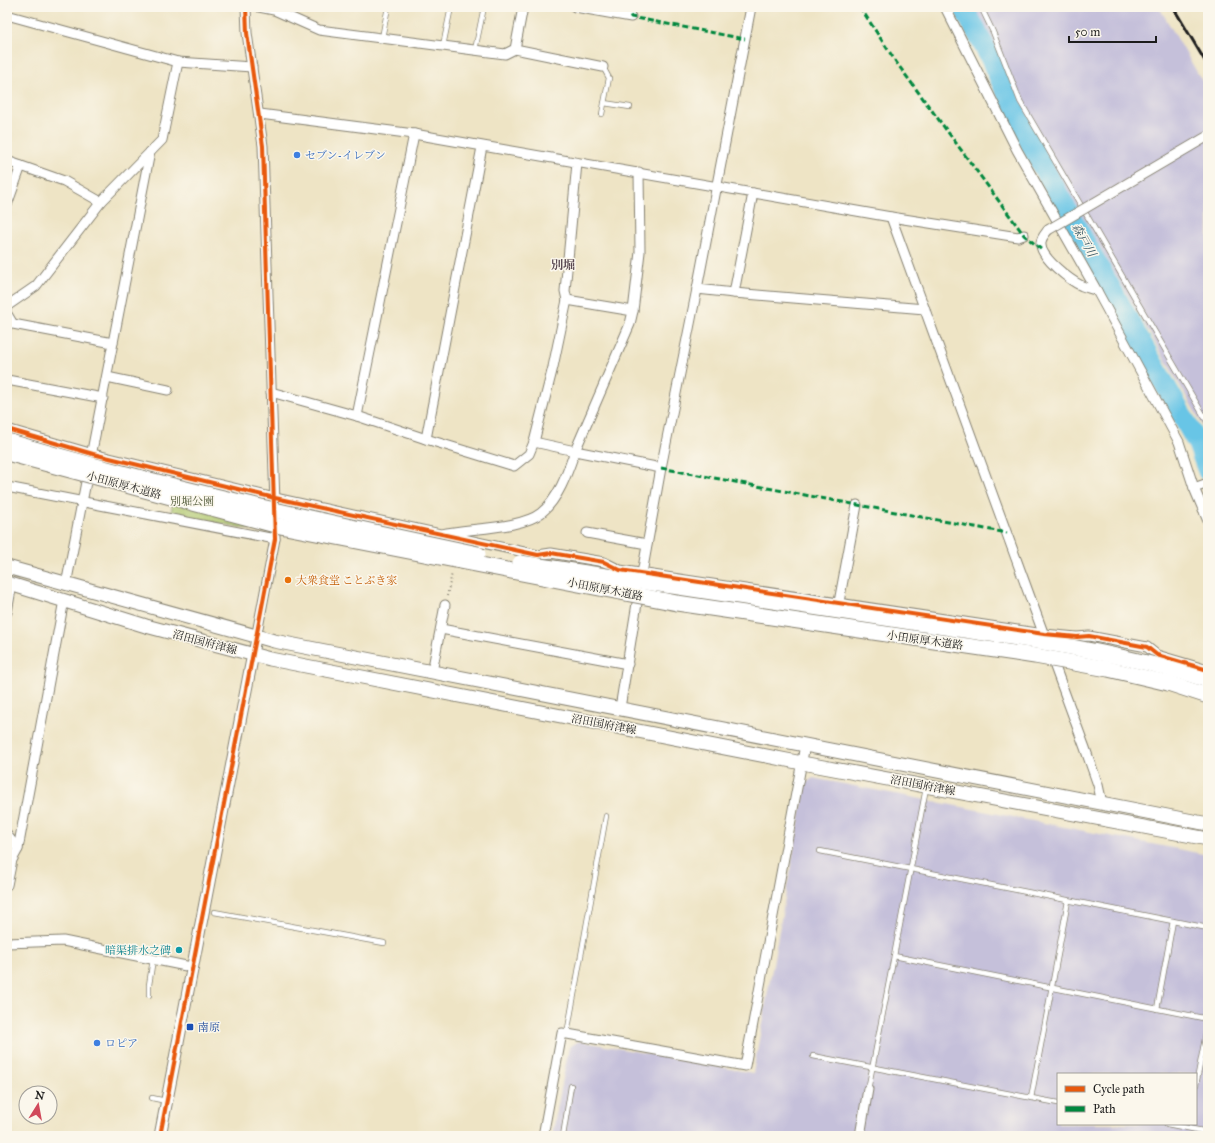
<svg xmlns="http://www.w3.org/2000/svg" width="1215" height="1143" font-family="'IM FELL Great Primer','Noto Serif JP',serif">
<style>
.industrial{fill:#c5c0da;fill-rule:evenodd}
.green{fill:#adc66b;stroke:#647144}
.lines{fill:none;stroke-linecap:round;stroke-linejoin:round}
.river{stroke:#68c5e6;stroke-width:21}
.service-casing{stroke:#858070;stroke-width:6}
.minor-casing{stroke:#858070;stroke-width:11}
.tertiary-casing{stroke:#858070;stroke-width:13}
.secondary-casing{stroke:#858070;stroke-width:15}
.path{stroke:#858070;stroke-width:2;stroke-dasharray:1 3;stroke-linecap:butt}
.service{stroke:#fff;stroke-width:4.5}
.minor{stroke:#fff;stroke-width:9}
.tertiary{stroke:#fff;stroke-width:11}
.secondary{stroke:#fff;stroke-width:13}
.rail{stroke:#1c1c1c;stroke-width:3}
.minor-bridge-casing{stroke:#858070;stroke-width:11;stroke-linecap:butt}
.trunk-bridge-casing{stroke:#858070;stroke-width:17;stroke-linecap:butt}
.minor-bridge{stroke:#fff;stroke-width:9}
.trunk-bridge{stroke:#fff;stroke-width:15}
.quiet{stroke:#00873e;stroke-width:3;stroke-dasharray:6 3;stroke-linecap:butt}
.cycleway-casing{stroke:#fbf7ec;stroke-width:6}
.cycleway{stroke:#e8590c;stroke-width:4}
.shop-dot{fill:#3f7fe0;stroke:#fbf7ec;stroke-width:1.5}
.food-dot{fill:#e8710a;stroke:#fbf7ec;stroke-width:1.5}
.culture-dot{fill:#0f9aa8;stroke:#fbf7ec;stroke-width:1.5}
.transit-dot{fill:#1a4fb4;stroke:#fbf7ec;stroke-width:1.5}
.labels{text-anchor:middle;stroke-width:3;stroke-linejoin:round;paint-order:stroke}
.shop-label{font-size:11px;fill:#366cbe;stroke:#fbf7ec;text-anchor:start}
.street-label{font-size:11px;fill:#1c1c1c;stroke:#fbf7ec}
.park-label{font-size:11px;fill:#4f5838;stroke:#fbf7ec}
.food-label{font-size:11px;fill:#c56008;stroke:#fbf7ec;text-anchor:start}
.culture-label{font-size:11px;fill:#0d838f;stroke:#fbf7ec;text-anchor:end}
.transit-label{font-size:11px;fill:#164399;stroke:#fbf7ec;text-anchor:start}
.water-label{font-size:12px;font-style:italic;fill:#375763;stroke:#fbf7ec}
.neighbourhood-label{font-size:12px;font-weight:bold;fill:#5c4b54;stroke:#fbf7ec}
</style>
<rect width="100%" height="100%" fill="#fbf7ec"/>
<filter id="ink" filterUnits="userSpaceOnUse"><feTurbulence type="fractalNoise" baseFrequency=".025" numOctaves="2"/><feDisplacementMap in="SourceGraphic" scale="8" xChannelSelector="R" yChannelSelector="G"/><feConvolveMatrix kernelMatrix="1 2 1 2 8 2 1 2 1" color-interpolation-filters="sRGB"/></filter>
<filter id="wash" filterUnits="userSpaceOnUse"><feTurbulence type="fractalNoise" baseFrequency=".012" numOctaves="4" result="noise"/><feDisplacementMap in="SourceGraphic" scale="16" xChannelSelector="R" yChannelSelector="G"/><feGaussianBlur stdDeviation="0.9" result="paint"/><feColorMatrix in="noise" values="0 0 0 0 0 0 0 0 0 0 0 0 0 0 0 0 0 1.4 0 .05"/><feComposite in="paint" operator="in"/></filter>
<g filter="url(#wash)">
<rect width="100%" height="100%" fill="#eee4c5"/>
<g class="industrial">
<polygon points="961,7 1159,7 1208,91 1208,434"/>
<path d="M 813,778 L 1208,855 L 1208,1136 L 552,1136 L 569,1047 L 579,1041 L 753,1073 L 806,783 ZM 1058,1074 L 1196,1074 L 1196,1124 L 1058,1124 Z"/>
</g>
<polygon class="green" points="176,479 270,503 270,533 171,514"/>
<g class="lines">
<polyline class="river" points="963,7 989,55 1032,148 1198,444 1208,471"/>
</g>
</g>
<g filter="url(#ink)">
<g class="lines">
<g class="service-casing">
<g id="service">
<polyline points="981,7 993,32 1020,101 1208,423"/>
<polyline points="382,38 388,7"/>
<polyline points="443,46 451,7"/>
<polyline points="475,50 484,7"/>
<polyline points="604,103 630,107"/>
<polyline points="602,114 609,78 603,67"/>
<polyline points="926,788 894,956 1208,1019"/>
<polyline points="820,851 1208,928"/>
<polyline points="214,912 384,943"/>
<polyline points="149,995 149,985 153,959"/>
<polyline points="1157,1009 1173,921"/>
<polyline points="567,1034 606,816"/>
<polyline points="813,1056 1058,1103"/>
<polyline points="1196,1085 1208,1023"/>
<polyline points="868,1090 894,956"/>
<polyline points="152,1098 166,1101"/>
<polyline points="1031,1098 1068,901"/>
<polyline points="1167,1124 1208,1132"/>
<polyline points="563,1136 571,1086"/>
</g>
</g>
<g class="minor-casing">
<g id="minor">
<polyline points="246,7 247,33 263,146 275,503"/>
<polyline points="259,7 274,10 319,30 505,54 515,49 523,7"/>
<polyline points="575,7 631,17"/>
<polyline points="945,7 1017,150 1097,291"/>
<polyline points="7,15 178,62 252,67"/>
<polyline points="515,49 603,67"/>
<polyline points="260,114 414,134 891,217 1018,237 1024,235"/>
<polyline points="482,147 426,439 514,466 529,454 534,442 553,367 567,300 565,291 577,163"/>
<polyline points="7,161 64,181 101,202"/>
<polyline points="7,205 21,166"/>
<polyline points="891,217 1045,638"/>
<path d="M 1048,230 C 1045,234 1041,238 1041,243 C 1039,257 1071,281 1082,286 C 1087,288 1093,289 1097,291 L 1179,442 L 1194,488 L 1208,521"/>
<polyline points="697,289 751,7"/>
<polyline points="734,293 925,309"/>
<polyline points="567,300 633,311 630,324 575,451 661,468 697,289 734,293 753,193"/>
<polyline points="7,306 36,286 101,202 162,140 178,62"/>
<polyline points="633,311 640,252 639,172"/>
<polyline points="7,314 13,324 113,343"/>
<polyline points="107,377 168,390"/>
<polyline points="7,380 103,398"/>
<polyline points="271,392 357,416 426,439"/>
<polyline points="357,416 414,134"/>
<polyline points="7,429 93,454 275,498 538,555 551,553 604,562 620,570 1044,634 1077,637 1089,636 1147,647 1157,655 1208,670"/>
<polyline points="7,487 275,539"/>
<polyline points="1194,488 1208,483"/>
<polyline points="587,533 647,544"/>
<path d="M 442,534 C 468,528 521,529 541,513 C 559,499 568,471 575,451 L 534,442"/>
<polyline points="641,579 661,468"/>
<polyline points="66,585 150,152"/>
<polyline points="839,602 857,505"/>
<polyline points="7,612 12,584"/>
<polyline points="441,629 628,664"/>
<polyline points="253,654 275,539 275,522"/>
<polyline points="1051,656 1085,748 1098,785 1102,803"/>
<polyline points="432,672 445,605"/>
<polyline points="620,708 639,591"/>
<polyline points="7,835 18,849"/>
<polyline points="7,885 12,860 18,849 64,600"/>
<polyline points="7,943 63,941 191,967"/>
<polyline points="543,1136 562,1033 745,1066 805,745"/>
<polyline points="860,1136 868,1089"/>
</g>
</g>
<g class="tertiary-casing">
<polyline id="tertiary" points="160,1136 253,654"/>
</g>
<g class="secondary-casing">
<g id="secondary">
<polyline points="7,567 274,641 1208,824"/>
<polyline points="7,583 146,626 270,659 802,763 1208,839"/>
</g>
</g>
<polyline class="path" points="447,596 452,573"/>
<use href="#service" class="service"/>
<use href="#minor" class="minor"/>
<use href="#tertiary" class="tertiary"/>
<use href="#secondary" class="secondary"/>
<polyline class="rail" points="1173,7 1208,66"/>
<g class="minor-bridge-casing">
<polyline id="minor-bridge" points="1048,230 1208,136"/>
</g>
<g class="trunk-bridge-casing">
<g id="trunk-bridge">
<path d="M 7,441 C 162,487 320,521 478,554"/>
<polyline points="7,453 275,525 677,603 1035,656 1108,669 1168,683 1208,696"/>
<path d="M 520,563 L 1037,641 C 1095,651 1152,662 1208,680"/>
</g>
</g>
<use href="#minor-bridge" class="minor-bridge"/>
<use href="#trunk-bridge" class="trunk-bridge"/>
<g class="quiet">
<polyline points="627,7 631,17 745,39"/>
<polyline points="860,7 896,62 1024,235 1042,250"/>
<polyline points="661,468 1007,533"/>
</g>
<g class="cycleway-casing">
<g id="cycleway">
<polyline points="7,429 93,454 275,498 538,555 551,553 604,562 620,570 1044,634 1077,637 1089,636 1147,647 1157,655 1208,670"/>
<polyline points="160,1136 275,539 263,146 247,33 246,7"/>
</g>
</g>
<use href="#cycleway" class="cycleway"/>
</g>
</g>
<g class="shop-dot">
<circle cx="297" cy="155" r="4"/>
<circle cx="97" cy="1043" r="4"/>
</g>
<circle class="food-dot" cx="288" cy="580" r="4"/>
<circle class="culture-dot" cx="179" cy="950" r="4"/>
<rect class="transit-dot" x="186" y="1023" width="8" height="8" rx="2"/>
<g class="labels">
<g class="shop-label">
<text x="305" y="159">セブン-イレブン</text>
<text x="105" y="1047">ロピア</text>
</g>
<g class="street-label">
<text transform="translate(124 485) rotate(15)" y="4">小田原厚木道路</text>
<text transform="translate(605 589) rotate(11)" y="4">小田原厚木道路</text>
<text transform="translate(925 640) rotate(8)" y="4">小田原厚木道路</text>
<text transform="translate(205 642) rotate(15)" y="4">沼田国府津線</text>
<text transform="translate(604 724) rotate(11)" y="4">沼田国府津線</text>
<text transform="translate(923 785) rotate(11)" y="4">沼田国府津線</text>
</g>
<g class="park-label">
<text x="192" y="505">別堀公園</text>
</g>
<g class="food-label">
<text x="296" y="584">大衆食堂 ことぶき家</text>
</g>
<g class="culture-label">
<text x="171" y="954">暗渠排水之碑</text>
</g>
<g class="transit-label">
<text x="198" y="1031">南原</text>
</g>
<g class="water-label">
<text transform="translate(1084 240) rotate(61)" y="4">森戸川</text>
</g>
<g class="neighbourhood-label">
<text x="563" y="269">別堀</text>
</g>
</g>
<rect width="1215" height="1143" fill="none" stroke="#fbf7ec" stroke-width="24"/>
<rect x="1057" y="1073" width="140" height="52" fill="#fbf7ec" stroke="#a29f99"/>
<rect x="1065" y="1086" width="20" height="6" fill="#e8590c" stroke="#a29f99"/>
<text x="1093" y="1093" font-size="12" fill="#1c1c1c">Cycle path</text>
<rect x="1065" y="1106" width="20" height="6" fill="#00873e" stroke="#a29f99"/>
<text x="1093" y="1113" font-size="12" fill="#1c1c1c">Path</text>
<g transform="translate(38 1105) rotate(11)"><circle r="19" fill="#fbf7ec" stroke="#a29f99"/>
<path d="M0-3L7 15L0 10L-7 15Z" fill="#d1495b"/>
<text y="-6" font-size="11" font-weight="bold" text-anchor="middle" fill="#1c1c1c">N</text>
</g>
<path d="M1069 36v6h87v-6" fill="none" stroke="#1c1c1c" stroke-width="2"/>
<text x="1075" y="36" font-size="12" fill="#1c1c1c" stroke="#fbf7ec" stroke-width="3" paint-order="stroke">50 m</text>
</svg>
